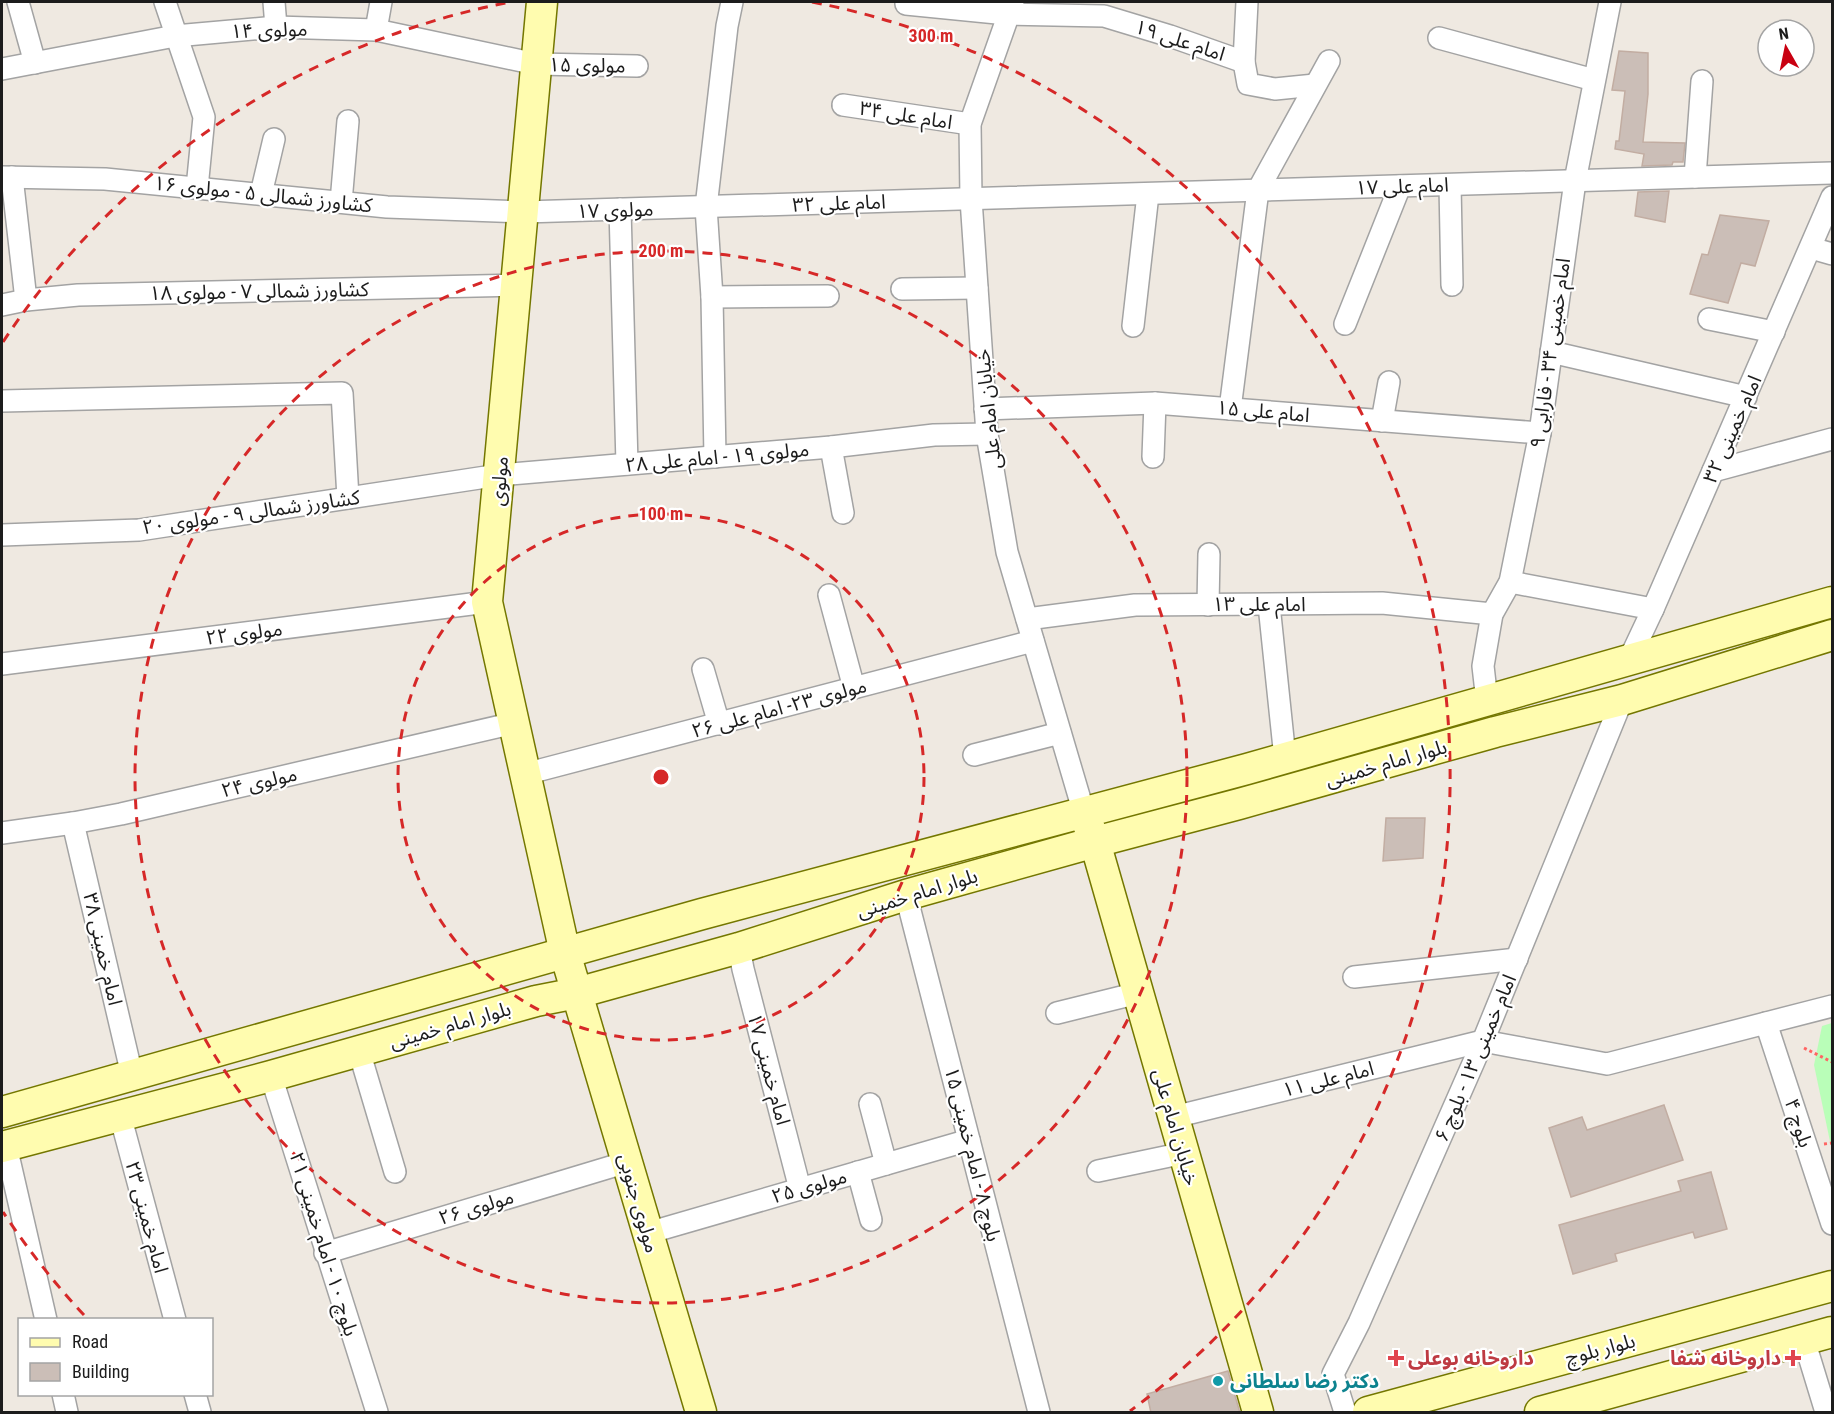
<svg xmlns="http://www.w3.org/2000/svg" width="1834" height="1414" font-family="'Roboto Condensed','Noto Sans Arabic',sans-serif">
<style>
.park{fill:#b9feb8}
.building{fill:#cbbeb7;stroke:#c2ada2;stroke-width:1.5}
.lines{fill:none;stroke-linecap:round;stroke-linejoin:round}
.street-casing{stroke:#a3a3a3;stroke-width:24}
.secondary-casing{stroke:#747700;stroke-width:33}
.path{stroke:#ff6462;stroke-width:3;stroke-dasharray:3 3;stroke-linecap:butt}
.street{stroke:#fff;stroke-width:21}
.secondary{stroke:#fffcaf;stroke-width:30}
.ring{fill:none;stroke:#d62828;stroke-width:3;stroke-dasharray:10 8}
.health-dot{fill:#e0444e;stroke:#fff;stroke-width:2}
.culture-dot{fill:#0f9aa8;stroke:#fff;stroke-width:2}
.labels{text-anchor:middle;stroke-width:4.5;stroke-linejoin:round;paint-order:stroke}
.street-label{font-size:20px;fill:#1c1c1c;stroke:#fff}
.health-label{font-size:20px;font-weight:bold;fill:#be3a42;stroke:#fff;text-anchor:start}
.culture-label{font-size:20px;font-weight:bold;fill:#0d838f;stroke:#fff;text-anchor:start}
.centre{fill:#d62828;stroke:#fff;stroke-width:3}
.ring-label{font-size:18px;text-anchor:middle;font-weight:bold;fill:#d62828;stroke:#fff;stroke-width:4.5;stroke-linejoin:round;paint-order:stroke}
</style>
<rect width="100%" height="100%" fill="#efe9e1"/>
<polygon class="park" points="1832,1023 1832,1151 1814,1065 1822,1026"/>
<g class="building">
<polygon points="1619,51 1648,53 1648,94 1643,142 1685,143 1683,162 1673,162 1672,165 1642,166 1644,154 1615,149 1616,141 1619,141 1625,91 1612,90"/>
<polygon points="1669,191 1665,222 1635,216 1638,192"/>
<polygon points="1720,215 1769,221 1755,266 1741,263 1728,303 1690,294 1702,254 1708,255"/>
<polygon points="1386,818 1425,818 1423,858 1383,861"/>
<polygon points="1664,1105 1683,1160 1571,1197 1549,1128 1582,1117 1587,1130"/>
<polygon points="1711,1172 1727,1229 1695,1238 1693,1232 1615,1254 1617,1261 1573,1274 1559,1225 1681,1191 1678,1181"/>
<polygon points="1228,1371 1240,1413 1151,1413 1147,1394"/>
</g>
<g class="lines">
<g class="street-casing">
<g id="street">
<polyline points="18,2 35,63"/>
<polyline points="165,2 204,117 197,188"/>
<polyline points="274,2 276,27"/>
<polyline points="1013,2 970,124 971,199 987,434 1007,552 1084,813"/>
<polyline points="1247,2 1244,62 1248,84 1275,89 1315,85"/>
<polyline points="906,4 1007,14 1104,16 1170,36 1244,62"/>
<polyline points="376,30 381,2"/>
<polyline points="1439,38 1594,80"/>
<polyline points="2,69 175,36 276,27 376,30 536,64 637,66"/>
<polyline points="843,105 970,124"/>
<polyline points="2,177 105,179 387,207 524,212 1832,173"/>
<polyline points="12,177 26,300"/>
<polyline points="1695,177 1702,81"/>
<polyline points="1450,185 1452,285"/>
<polyline points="261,194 274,139"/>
<polyline points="341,202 348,121"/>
<polyline points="620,209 627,464"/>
<polyline points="1811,248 1832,254"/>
<polyline points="902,289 977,288"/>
<polyline points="712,297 828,296"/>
<polyline points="2,305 26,300 78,295 517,285"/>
<polyline points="1709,319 1774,332"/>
<polyline points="1345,324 1400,186"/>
<polyline points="1133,326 1148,194"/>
<polyline points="1551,352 1746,397"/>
<polyline points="2,401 342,393 348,498"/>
<polyline points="985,409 1155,403 1540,433"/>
<polyline points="1230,409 1258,190 1329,61"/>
<polyline points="1382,421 1389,382"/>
<polyline points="831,447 843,513"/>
<polyline points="715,457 712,297 706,207 727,26 732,2"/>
<polyline points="1153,457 1155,403"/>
<polyline points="1713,471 1832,439"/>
<polyline points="2,535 139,530 499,475 831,447 934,435 987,434"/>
<polyline points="1510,582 1653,609"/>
<polyline points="829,595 854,688"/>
<polyline points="1208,605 1209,554"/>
<polyline points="1269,605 1285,758"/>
<polyline points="1027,619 1135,605 1382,603 1492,614"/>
<polyline points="1629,660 1653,609 1832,197"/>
<polyline points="2,664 487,602"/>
<polyline points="703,669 719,724"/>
<polyline points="1487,701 1483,666 1492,614 1510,582 1540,433 1575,181 1610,2"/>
<polyline points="974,755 1060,733"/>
<polyline points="525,774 1033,641"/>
<polyline points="73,823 132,1075"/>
<polyline points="2,833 73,823 121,814 514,723"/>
<polyline points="906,895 1039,1412"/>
<polyline points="739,948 743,969 800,1189"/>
<polyline points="1354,977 1517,959"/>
<polyline points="1057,1013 1138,993"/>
<polyline points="1766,1023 1832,1224"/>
<polyline points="359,1051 395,1172"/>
<polyline points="271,1076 377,1412"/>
<polyline points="870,1104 886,1164"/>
<polyline points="120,1115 175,1320"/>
<polyline points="1174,1117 1483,1041 1607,1064 1832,1006"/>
<polyline points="6,1146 46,1320"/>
<polyline points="1098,1171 1184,1153"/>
<polyline points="858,1172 871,1220"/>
<polyline points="648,1233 969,1140"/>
<polyline points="325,1253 627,1162"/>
<polyline points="1804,1340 1826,1412"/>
<polyline points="63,1394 67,1412"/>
<polyline points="195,1394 200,1412"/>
<polyline points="1345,1412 1333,1374 1359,1323 1483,1041 1622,700"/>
</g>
</g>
<g class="secondary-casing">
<g id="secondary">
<polyline points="542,2 487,602 565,953 701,1412"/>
<polyline points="1088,824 1095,842 1258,1412"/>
<polyline points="2,1112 702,914 1247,769 1832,602"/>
<polyline points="2,1147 271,1076 536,1001 577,993 739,948 906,895 1095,842 1239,804 1495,732 1622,700 1832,635"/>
<polyline points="1368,1412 1832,1286"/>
<polyline points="1540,1412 1832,1332"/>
</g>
</g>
<g class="path">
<polyline points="1804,1048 1832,1062"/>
<polyline points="1824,1144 1832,1143"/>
</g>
<use href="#street" class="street"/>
<use href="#secondary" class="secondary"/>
</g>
<g class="ring">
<circle cx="661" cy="777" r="263"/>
<circle cx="661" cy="777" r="526"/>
<path d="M84 1315A789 789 0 0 1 3 1212M3 342A789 789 0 0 1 510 2M812 2A789 789 0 0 1 1130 1411"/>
</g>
<g class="health-dot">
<path d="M1393 1349h6v6h6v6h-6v6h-6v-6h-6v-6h6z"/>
<path d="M1790 1349h6v6h6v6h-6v6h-6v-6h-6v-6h6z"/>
</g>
<circle class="culture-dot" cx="1218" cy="1381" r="6"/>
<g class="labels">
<g class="street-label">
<text transform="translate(269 30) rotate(-2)" y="7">مولوی ۱۴</text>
<text transform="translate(1180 40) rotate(18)" y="7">امام علی ۱۹</text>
<text transform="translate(587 65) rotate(1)" y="7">مولوی ۱۵</text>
<text transform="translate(906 115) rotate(9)" y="7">امام علی ۳۴</text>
<text transform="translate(1402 186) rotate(-2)" y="7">امام علی ۱۷</text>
<text transform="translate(263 194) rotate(6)" y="7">کشاورز شمالی ۵ - مولوی ۱۶</text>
<text transform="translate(839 203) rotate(-2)" y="7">امام علی ۳۲</text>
<text transform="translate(615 210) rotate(-2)" y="7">مولوی ۱۷</text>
<text transform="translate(259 291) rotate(-1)" y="7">کشاورز شمالی ۷ - مولوی ۱۸</text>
<text transform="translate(1550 353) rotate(-82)" y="7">امام خمینی ۳۴ - فارابی ۹</text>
<text transform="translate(988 409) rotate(-96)" y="7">خیابان امام علی</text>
<text transform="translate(1263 411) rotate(5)" y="7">امام علی ۱۵</text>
<text transform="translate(1732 429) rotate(-66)" y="7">امام خمینی ۳۲</text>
<text transform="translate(717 457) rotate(-5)" y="7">مولوی ۱۹ - امام علی ۲۸</text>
<text transform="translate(499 481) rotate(-85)" y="7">مولوی</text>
<text transform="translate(251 512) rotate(-8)" y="7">کشاورز شمالی ۹ - مولوی ۲۰</text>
<text x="1259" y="611">امام علی ۱۳</text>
<text transform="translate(244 633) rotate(-7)" y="7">مولوی ۲۲</text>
<text transform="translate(779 708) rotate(-15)" y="7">مولوی ۲۳- امام علی ۲۶</text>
<text transform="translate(1386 763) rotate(-16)" y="7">بلوار امام خمینی</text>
<text transform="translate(259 782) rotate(-13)" y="7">مولوی ۲۴</text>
<text transform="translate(917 893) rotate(-17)" y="7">بلوار امام خمینی</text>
<text transform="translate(103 949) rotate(77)" y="7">امام خمینی ۳۸</text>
<text transform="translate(450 1025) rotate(-16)" y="7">بلوار امام خمینی</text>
<text transform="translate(1475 1058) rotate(-67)" y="7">امام خمینی ۱۳ - بلوچ ۶</text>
<text transform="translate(769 1069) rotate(75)" y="7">امام خمینی ۱۷</text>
<text transform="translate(1328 1079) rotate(-14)" y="7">امام علی ۱۱</text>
<text transform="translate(1799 1123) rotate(72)" y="7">بلوچ ۴</text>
<text transform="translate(1176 1127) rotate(74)" y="7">خیابان امام علی</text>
<text transform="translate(973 1154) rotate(76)" y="7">بلوچ ۸ - امام خمینی ۱۵</text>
<text transform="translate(809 1186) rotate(-16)" y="7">مولوی ۲۵</text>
<text transform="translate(639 1203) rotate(74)" y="7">مولوی جنوبی</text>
<text transform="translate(476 1207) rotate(-17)" y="7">مولوی ۲۶</text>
<text transform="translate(147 1217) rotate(75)" y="7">امام خمینی ۲۳</text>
<text transform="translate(324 1244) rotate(73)" y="7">بلوچ ۱۰ - امام خمینی ۲۱</text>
<text transform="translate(1600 1349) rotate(-15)" y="7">بلوار بلوچ</text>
</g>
<g class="health-label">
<text x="1408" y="1365">داروخانه بوعلی</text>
<text x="1781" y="1365" text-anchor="end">داروخانه شفا</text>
</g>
<g class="culture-label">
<text x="1230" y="1388">دکتر رضا سلطانی</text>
</g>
</g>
<circle cx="661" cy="777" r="9" class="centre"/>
<g class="ring-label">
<text x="931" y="42">300 m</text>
<text x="661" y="257">200 m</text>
<text x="661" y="520">100 m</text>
</g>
<rect width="1834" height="1414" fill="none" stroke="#1c1c1c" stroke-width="6"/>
<rect x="18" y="1318" width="195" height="78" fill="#ffffff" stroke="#a4a4a4" stroke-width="1.5"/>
<rect x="30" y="1338" width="30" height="9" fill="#fffcaf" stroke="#a4a4a4" stroke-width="1.5"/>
<text x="72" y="1348" font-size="18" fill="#1c1c1c">Road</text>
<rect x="30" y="1363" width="30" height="18" fill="#cbbeb7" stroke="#a4a4a4" stroke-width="1.5"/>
<text x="72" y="1378" font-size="18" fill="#1c1c1c">Building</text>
<g transform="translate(1786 48) rotate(351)"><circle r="28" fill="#ffffff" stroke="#a4a4a4" stroke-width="1.5"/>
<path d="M0-4.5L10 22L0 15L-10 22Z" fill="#c90011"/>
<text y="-9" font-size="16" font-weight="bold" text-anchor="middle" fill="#1c1c1c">N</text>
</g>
</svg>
